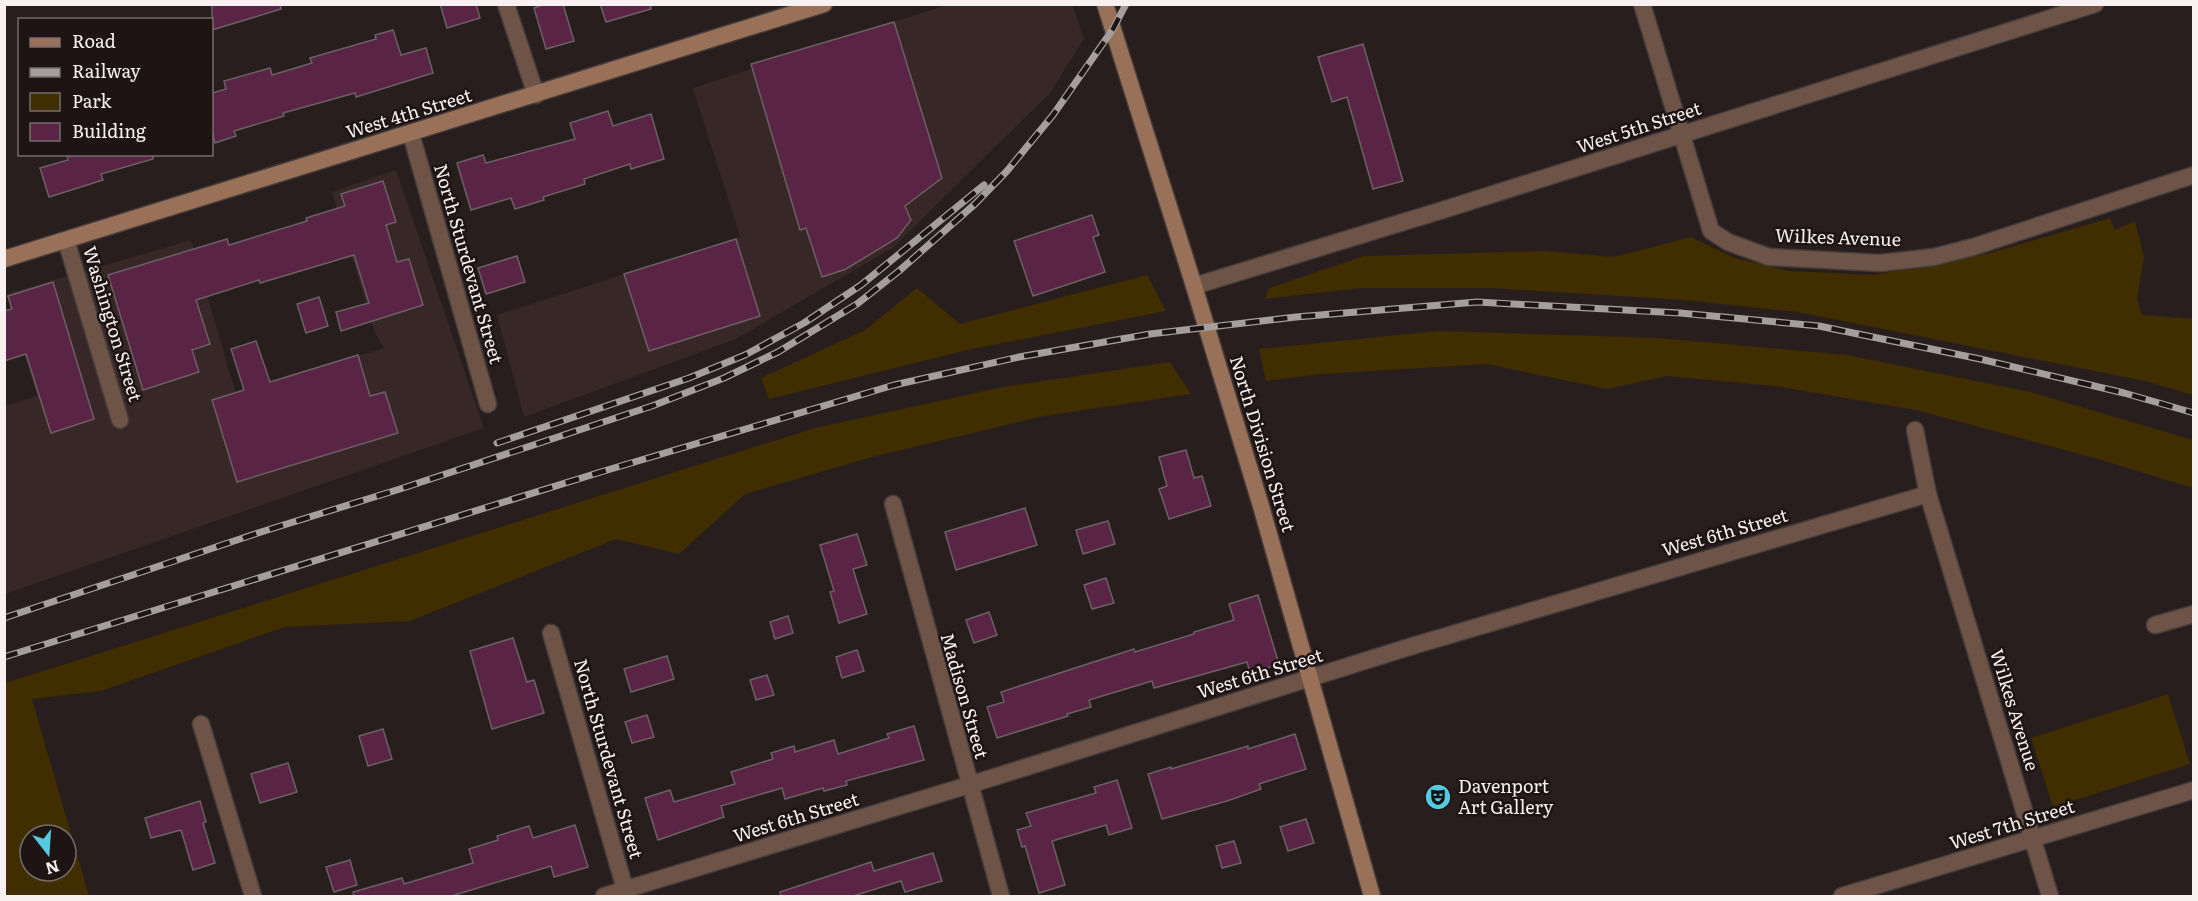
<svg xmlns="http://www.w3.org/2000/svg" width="2198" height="901" font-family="Literata,serif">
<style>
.built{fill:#382727}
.green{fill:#402e00;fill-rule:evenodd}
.building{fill:#5a2444;stroke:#6b6065;stroke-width:1.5}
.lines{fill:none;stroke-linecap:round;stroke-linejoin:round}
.minor-casing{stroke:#453c3b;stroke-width:19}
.secondary-casing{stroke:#453c3b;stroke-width:19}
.minor{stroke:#6d5446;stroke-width:16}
.secondary{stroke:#997159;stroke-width:16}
.rail-casing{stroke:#a69d9d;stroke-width:7}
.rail{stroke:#1e1414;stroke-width:4.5;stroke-dasharray:14;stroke-linecap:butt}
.labels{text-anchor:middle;stroke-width:5;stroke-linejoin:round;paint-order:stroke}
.street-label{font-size:18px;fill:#f9f1f1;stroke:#1e1414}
.poi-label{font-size:18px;fill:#f9f1f1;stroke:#1e1414;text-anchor:start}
</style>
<rect width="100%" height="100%" fill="#281e1d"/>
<g class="built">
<polygon points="946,5 1073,5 1084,39 1050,93 894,247 736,339 524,417 497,315 740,237 693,88"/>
<polygon points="396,170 484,428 5,594 5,406 37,396 6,294 191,240 236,394 384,348 375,333 332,192"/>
</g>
<g class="green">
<polygon points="2110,218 2115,230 2135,221 2144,257 2137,299 2142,315 2193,319 2193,395 2145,381 1797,312 1685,300 1491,288 1360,288 1265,299 1269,288 1364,256 1546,251 1614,257 1691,237 1735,258 1790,271 1874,275 1990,253"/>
<polygon points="1147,275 1166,311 972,349 769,399 761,378 865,330 917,288 960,324"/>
<polygon points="1438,331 1658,338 1847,355 2030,392 2193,440 2193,488 2098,459 1916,410 1775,386 1667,376 1607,389 1487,364 1322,374 1266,381 1259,349"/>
<path d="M 1170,362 L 1191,394 L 1044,416 L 876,456 L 745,494 L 679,554 L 616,539 L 410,621 L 285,627 L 101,691 L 32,699 L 89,896 L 5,896 L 5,683 L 815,428 L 1003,387 ZM 30,835 L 66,835 L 66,871 L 30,871 Z"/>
<polygon points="2168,694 2190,764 2053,807 2031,738"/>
</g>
<g class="building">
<polygon points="212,4 280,4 281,9 212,30"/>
<polygon points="440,4 476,4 480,18 447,28"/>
<polygon points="545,4 563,4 574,41 546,49 534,8"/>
<polygon points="600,4 650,4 651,9 606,22"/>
<polygon points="894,22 942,178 905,206 911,220 897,238 846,269 822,277 806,228 800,230 751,64"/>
<polygon points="393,30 401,55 426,48 433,73 356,97 355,93 283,113 284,116 234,131 236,136 215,143 212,131 212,93 226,89 224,81 270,68 272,75 312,63 310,58 376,39 375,35"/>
<polygon points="1363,44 1403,181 1373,189 1347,97 1332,102 1318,57"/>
<polygon points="608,111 613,126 651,114 664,159 631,169 630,164 584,179 585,184 543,197 544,200 515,209 511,198 471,210 457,163 483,155 486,163 575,139 570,123"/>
<polygon points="67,154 153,154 153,159 101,174 103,180 49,197 40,168 68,160"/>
<polygon points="383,181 396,222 386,225 397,262 409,259 423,305 341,331 336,312 369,303 354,255 260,283 259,280 196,300 210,344 192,350 199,372 143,390 108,275 227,239 229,245 307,221 306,218 345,206 341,194"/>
<polygon points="1092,215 1099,235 1093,237 1105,272 1033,296 1014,241"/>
<polygon points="736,239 760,316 649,351 624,274"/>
<polygon points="517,256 525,282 486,294 478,268"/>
<polygon points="53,282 94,419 51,433 26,354 4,361 4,311 12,309 8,296"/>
<polygon points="319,297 328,326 306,333 297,304"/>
<polygon points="256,341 270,382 358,355 370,396 385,392 398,433 237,482 212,400 244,390 231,349"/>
<polygon points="1186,450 1194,478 1202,476 1211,506 1169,519 1159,489 1167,486 1159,457"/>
<polygon points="1025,508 1037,545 956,570 945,532"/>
<polygon points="1108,521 1115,544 1083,554 1076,530"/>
<polygon points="857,534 867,565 853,569 867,614 839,623 830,592 834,591 820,545"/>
<polygon points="1106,578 1114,603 1092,609 1084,585"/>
<polygon points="1258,595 1279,664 1250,673 1247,662 1154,688 1152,681 1089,700 1091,707 1067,714 1068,716 997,738 987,707 1004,702 1001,692 1134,649 1135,652 1194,634 1194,632 1234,620 1229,604"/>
<polygon points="989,612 997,635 974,643 966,620"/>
<polygon points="788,616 793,633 775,639 770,622"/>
<polygon points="513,638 527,682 534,680 544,713 492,729 470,651"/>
<polygon points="857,650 864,671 842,678 836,657"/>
<polygon points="667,656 674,679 631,692 624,669"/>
<polygon points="767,675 774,695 756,700 750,680"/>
<polygon points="647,715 654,737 632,743 625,722"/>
<polygon points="914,726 924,760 846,781 847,785 824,791 823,788 785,799 782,788 721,806 724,817 658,840 645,798 670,790 674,802 735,784 731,772 773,759 771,753 794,746 795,752 834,740 838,754 889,738 887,734"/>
<polygon points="383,729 392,759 368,766 359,736"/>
<polygon points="1295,734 1306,769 1259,784 1261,789 1227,801 1162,819 1148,774 1171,767 1171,769 1248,746 1248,749"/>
<polygon points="288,763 297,792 260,803 251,774"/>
<polygon points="1117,780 1132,828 1109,835 1106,825 1052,841 1065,885 1039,893 1025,846 1022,847 1017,830 1031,826 1026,813 1096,793 1094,787"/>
<polygon points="200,801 206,822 203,823 215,863 193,870 181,830 151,838 145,818"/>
<polygon points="1306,819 1314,843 1288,851 1280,827"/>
<polygon points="575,825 588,867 554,877 551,866 448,897 354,897 353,892 402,878 404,884 473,863 469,849 498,840 497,836 529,826 533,838"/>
<polygon points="1234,841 1241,863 1222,868 1216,846"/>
<polygon points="933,853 942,881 905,892 901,881 850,897 781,897 780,892 871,862 874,871"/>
<polygon points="350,860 357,885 334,892 326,867"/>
</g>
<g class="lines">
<g class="minor-casing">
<g id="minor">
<polyline points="506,4 536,95"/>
<polyline points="1642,4 1711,231 1728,242 1769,257 1880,263 1934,257 1973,247 2194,175"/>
<polyline points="411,134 488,404"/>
<polyline points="66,240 120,420"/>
<polyline points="1194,286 1446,209 2095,4"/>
<polyline points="1915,430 1928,494 2050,896"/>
<polyline points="893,504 1001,896"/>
<polyline points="2155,625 2194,614"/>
<polyline points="551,633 627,896"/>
<polyline points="201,724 253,896"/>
<polyline points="604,896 969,785 1409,647 1928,494"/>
<polyline points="1842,896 2194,790"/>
</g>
</g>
<g class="secondary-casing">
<g id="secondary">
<polyline points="1105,4 1194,286 1261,506 1372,896"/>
<polyline points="4,259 824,4"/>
</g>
</g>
<use href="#minor" class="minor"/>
<use href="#secondary" class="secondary"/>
<g class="rail-casing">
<g id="rail">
<polyline points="497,443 689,378 745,355 804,323 861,285 984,185"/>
<polyline points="4,618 261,532 400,489 652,406 724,378 778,352 857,304 899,271 975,204 1007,171 1053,115 1113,29 1126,4"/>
<polyline points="4,657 604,471 894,385 1019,357 1150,334 1296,317 1477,302 1680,313 1819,326 1980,359 2124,393 2194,413"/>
</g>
</g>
<use href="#rail" class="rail"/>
</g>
<defs>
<g id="theatre-disc" transform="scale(1.35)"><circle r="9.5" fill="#56c9e0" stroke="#1e1414"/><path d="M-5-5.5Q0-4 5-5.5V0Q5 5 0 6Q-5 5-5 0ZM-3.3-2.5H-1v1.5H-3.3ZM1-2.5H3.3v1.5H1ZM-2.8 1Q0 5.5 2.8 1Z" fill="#111"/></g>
</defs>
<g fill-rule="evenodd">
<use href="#theatre-disc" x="1438" y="797"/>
</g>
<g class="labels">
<g class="street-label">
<text transform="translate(409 114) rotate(-17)" y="6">West 4th Street</text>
<text transform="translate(1639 128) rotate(-18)" y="6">West 5th Street</text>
<text transform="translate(1838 238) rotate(2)" y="6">Wilkes Avenue</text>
<text transform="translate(468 264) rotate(74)" y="6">North Sturdevant Street</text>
<text transform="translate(112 324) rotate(73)" y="6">Washington Street</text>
<text transform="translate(1262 444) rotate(73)" y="6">North Division Street</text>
<text transform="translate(1725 533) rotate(-16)" y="6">West 6th Street</text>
<text transform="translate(1260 674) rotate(-17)" y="6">West 6th Street</text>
<text transform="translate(964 696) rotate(74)" y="6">Madison Street</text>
<text transform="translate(2014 710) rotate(73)" y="6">Wilkes Avenue</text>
<text transform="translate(608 759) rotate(74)" y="6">North Sturdevant Street</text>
<text transform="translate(796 818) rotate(-17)" y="6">West 6th Street</text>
<text transform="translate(2012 825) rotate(-17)" y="6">West 7th Street</text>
</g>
<g class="poi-label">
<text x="1458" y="793">Davenport<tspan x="1458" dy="21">Art Gallery</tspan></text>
</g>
</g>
<rect width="2198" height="901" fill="none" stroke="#f9f1f1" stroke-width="12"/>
<rect x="18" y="18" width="195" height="138" fill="#1e1414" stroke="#766c6c" stroke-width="1.5"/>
<rect x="30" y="38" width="30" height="9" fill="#997159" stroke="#766c6c" stroke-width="1.5"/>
<text x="72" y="48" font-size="18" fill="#f9f1f1">Road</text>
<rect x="30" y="68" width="30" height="9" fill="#a69d9d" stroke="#766c6c" stroke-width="1.5"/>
<text x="72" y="78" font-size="18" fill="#f9f1f1">Railway</text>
<rect x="30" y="93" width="30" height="18" fill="#402e00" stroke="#766c6c" stroke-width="1.5"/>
<text x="72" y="108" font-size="18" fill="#f9f1f1">Park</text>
<rect x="30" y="123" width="30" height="18" fill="#5a2444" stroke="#766c6c" stroke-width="1.5"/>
<text x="72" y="138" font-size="18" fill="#f9f1f1">Building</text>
<g transform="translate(48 853) rotate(163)"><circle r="28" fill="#1e1414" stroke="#766c6c" stroke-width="1.5"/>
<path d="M0-4.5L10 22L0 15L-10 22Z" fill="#56c9e0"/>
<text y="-9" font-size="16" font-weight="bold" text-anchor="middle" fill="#f9f1f1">N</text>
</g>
</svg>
